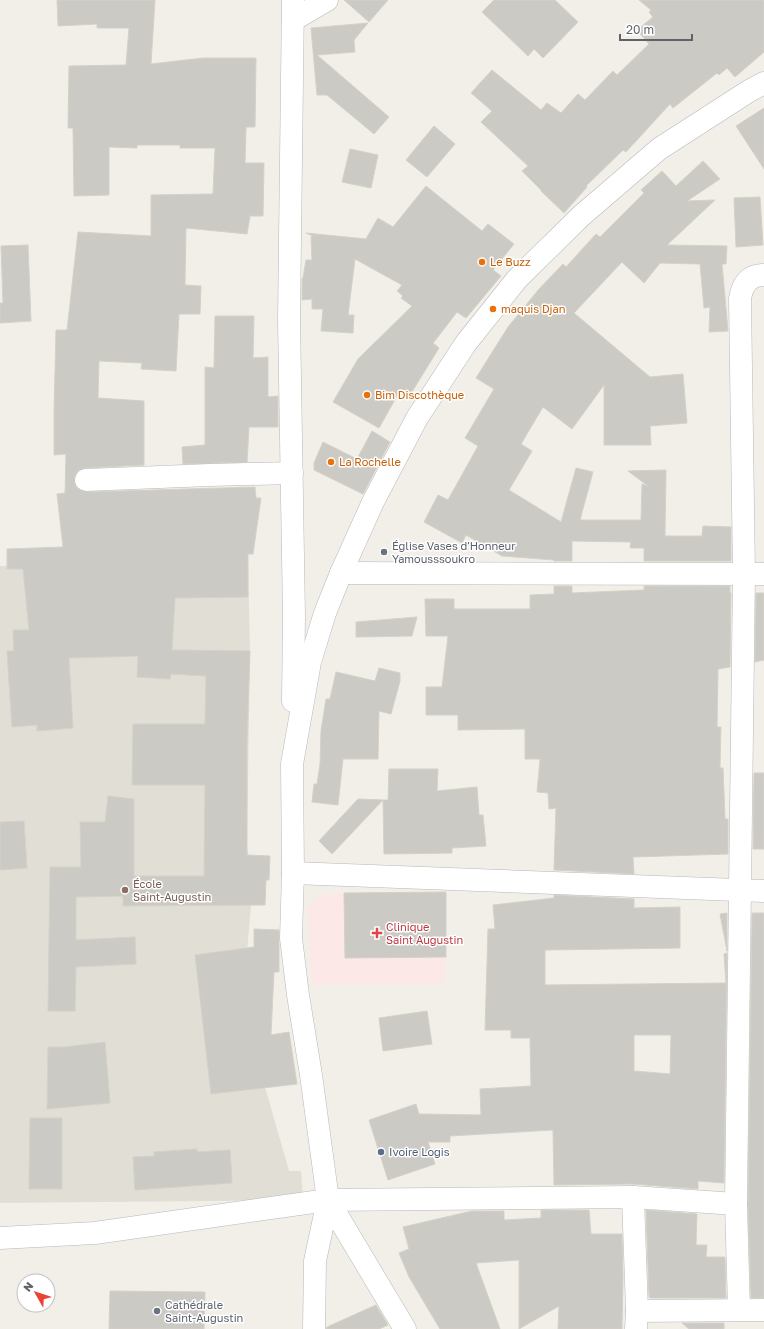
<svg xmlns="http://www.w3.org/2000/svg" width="764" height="1329" font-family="'Golos Text',sans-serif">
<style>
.education{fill:#e1ded6}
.medical{fill:#fce8e6}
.building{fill:#cccac5;stroke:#d6d1c6;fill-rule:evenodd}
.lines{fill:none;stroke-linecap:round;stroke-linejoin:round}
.minor-casing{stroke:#b5b8bc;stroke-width:23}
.minor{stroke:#fff;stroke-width:22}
.food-dot{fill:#e8710a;stroke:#fff;stroke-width:1.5}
.worship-dot{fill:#6b7280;stroke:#fff;stroke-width:1.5}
.education-dot{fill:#8d6e63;stroke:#fff;stroke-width:1.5}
.health-dot{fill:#e0444e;stroke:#fff;stroke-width:1.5}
.service-dot{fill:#5c6f8a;stroke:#fff;stroke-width:1.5}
.labels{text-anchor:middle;stroke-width:3;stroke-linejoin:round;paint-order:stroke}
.food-label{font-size:11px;fill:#c56008;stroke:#fff;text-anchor:start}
.worship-label{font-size:11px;fill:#5b616d;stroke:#fff;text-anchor:start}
.education-label{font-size:11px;fill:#785e54;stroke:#fff;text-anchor:start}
.health-label{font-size:11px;fill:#be3a42;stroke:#fff;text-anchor:start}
.service-label{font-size:11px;fill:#4e5e75;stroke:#fff;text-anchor:start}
</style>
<rect width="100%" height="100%" fill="#f1efe8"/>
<polygon class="education" points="248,564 250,651 247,847 251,875 251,905 247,952 265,1087 289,1171 301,1171 303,1200 0,1203 0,566"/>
<polygon class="medical" points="446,892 445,983 312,985 308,908 323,894"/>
<g class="building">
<polygon points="57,0 155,0 151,64 203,58 256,58 255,127 246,127 245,163 264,163 263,216 250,216 247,234 186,228 185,285 201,286 200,314 179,314 176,371 141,369 142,363 99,361 98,398 144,401 144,465 85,468 79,470 75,475 74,480 76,487 81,491 87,492 255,487 256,498 261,498 253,554 248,554 248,597 175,598 172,650 250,651 247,742 247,855 270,856 269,880 266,880 265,905 123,906 123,896 76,897 76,940 135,937 136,964 76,967 75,1011 48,1011 50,867 81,867 80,822 105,822 108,796 134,799 134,876 204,876 205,785 132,785 133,724 205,724 206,676 171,674 170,679 137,677 138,656 69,658 73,728 37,731 37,725 12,727 7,651 14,651 13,630 29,630 23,569 7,569 7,549 63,547 57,494 65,493 66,454 54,455 54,413 56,330 67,330 78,232 151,236 151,195 213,194 215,148 180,148 180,145 137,145 137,148 109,147 109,195 74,196 73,128 68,128 69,66 126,65 129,28 97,28 97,24 58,26"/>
<polygon points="344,0 388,0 369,22"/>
<polygon points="494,0 555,0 578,22 543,58 534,49 528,56 482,12"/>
<polygon points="639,0 764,0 764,52 735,77 727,68 719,75 717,73 673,108 670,104 626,152 623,150 586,186 587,187 564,213 541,191 541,190 522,171 528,166 481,122 492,111 471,93 492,70 541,110 547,103 561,113 578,94 585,100 613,71 617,75 649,44 637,30 653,17 649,12 651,10"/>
<polygon points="368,23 354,40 355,52 317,55 389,117 374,134 327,95 317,95 311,28"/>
<polygon points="764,108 764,169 736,126"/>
<polygon points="434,126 455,144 427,177 406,160"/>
<polygon points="350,149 378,155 371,188 342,182"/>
<polygon points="703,161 720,179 687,201 715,200 667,245 727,246 726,264 722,264 728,331 709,332 710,307 704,308 700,264 660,263 644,283 622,262 574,313 650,377 683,374 687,423 650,426 651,445 604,445 604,385 572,429 543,407 521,444 532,451 509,490 561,522 576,468 593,472 580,520 641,520 642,484 648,486 628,471 666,470 665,536 702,536 703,526 731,527 731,561 644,561 644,548 630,548 631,542 572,541 572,561 554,561 554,560 502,556 466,535 462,543 424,522 438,495 448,500 478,446 465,438 494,389 476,378 508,327 539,289 563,264 566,267 596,234 600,237 644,193 641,190 662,171 676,186"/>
<polygon points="426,186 482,231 488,224 514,244 493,270 501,276 466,318 457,312 434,342 433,343 439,348 410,395 401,389 379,428 333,402 358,359 412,306 401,298 403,296 397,291 402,285 355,259 348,315 354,315 353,333 321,331 323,309 312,309 312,299 302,300 302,278 303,278 306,260 312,260 311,237 313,236 306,233 366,239 378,218 393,227"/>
<polygon points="760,197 763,245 736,247 734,198"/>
<polygon points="28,245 31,321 0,323 0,303 3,303 1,246"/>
<polygon points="215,316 254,316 253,358 268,357 268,397 278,396 278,427 249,427 247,462 183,464 182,447 205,445 205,367 214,368"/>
<polygon points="372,431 390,442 363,494 314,470 314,463 323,442 357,459"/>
<polygon points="554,586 572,586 572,593 644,590 644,586 730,586 730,593 731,593 730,667 718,669 717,727 721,727 720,768 723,768 725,819 728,819 728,854 633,857 634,874 554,870 556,808 549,809 548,793 537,792 540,759 525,759 525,729 458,730 458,715 426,715 426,687 442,687 448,636 426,636 425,599 454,599 454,609 530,609 530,595 554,594"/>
<polygon points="756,593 764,593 764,660 755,662"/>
<polygon points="417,617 412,636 356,637 356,622"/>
<polygon points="379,668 400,673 400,681 391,714 379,711 378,759 343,759 338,805 312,802 314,784 317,784 320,764 321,731 326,699 330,699 336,672 375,681"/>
<polygon points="389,769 438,769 437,791 477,787 479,815 483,815 486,846 452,848 452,853 384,854 383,800 388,800"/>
<polygon points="754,773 764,773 764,849 753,849"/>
<polygon points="358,799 383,800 332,854 319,841"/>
<polygon points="24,821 27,868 0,870 0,822"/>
<polygon points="446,892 446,957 345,958 344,893"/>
<path d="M 554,895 L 634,899 L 634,908 L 680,907 L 680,948 L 545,950 L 545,985 L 726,983 L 724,954 L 727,953 L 724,1183 L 698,1181 L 698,1189 L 633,1184 L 554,1185 L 553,1130 L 450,1136 L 450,1142 L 428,1142 L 435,1164 L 388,1180 L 369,1120 L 416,1104 L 419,1114 L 481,1115 L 480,1089 L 531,1086 L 530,1038 L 511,1038 L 511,1030 L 485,1030 L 488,929 L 495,929 L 493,905 L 554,898 ZM 634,1035 L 671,1035 L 670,1074 L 634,1071 Z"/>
<polygon points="727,913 727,951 720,914"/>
<polygon points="752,913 764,913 764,1298 751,1298 748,1204"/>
<polygon points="254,929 279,930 279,972 274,972 271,1035 289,1032 297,1084 211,1094 195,955 254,947"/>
<polygon points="427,1011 432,1044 383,1051 379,1018"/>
<polygon points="105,1042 110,1103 47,1109 48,1047 65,1047"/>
<polygon points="30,1118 62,1118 62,1189 29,1189"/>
<polygon points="197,1149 197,1152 230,1150 232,1183 135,1190 133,1157 154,1156 154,1152"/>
<polygon points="541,1210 589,1210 591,1234 622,1234 623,1276 622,1329 558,1329 559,1306 519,1329 519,1260 476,1263 500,1329 440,1329 409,1277 399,1253 409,1249 403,1227 472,1211 504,1211 504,1220 541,1218"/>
<polygon points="646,1210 697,1214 696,1245 707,1245 706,1257 725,1257 726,1298 651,1298 649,1297"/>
<polygon points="110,1291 205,1292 204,1329 109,1329"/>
<polygon points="376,1305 388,1325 379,1329 326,1329 327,1327"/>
<polygon points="682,1323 724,1323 724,1329 689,1329"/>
</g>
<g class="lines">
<g class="minor-casing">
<g id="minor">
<polyline points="293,0 289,319 294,616 293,701"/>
<polyline points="293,20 327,0"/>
<polyline points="86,480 209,475 292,473"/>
<polyline points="341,573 764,574"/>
<polyline points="293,873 764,891"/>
<polyline points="633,1197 637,1311 636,1329"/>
<polyline points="0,1238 95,1233 328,1200 633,1197 736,1204"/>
<path d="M 739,1309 L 736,1204 L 744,575 L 740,299 C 742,285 749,274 764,275"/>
<polyline points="637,1311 764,1310"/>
<polyline points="314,1329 315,1261 328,1200"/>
<polyline points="405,1329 328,1200 311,1075 298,995 291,938 293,873 292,764 310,662 325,613 341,573 373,502 417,418 466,343 517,279 581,216 659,149 749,91 764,83"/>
</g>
</g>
<use href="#minor" class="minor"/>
</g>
<g class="food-dot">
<circle cx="482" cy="262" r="4"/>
<circle cx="493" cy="309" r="4"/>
<circle cx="367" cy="395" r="4"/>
<circle cx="331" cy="462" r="4"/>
</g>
<g class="worship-dot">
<circle cx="384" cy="552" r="4"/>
<circle cx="157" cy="1311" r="4"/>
</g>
<circle class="education-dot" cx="125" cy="890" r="4"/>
<path class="health-dot" d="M375 927h4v4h4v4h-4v4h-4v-4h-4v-4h4z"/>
<circle class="service-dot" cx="381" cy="1152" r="4"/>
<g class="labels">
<g class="food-label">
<text x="490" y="266">Le Buzz</text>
<text x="501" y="313">maquis Djan</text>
<text x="375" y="399">Bim Discothèque</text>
<text x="339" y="466">La Rochelle</text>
</g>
<g class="worship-label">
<text x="392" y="550">Église Vases d'Honneur<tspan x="392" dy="13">Yamousssoukro</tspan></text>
<text x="165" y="1309">Cathédrale<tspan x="165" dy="13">Saint-Augustin</tspan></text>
</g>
<g class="education-label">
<text x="133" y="888">École<tspan x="133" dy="13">Saint-Augustin</tspan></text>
</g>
<g class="health-label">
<text x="386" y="931">Clinique<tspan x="386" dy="13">Saint Augustin</tspan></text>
</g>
<g class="service-label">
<text x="389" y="1156">Ivoire Logis</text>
</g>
</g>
<g transform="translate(36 1293) rotate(309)"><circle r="19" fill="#ffffff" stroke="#bfc1c3"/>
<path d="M0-3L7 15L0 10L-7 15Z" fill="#ea4335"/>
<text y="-6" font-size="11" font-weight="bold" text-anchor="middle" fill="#5f6368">N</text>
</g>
<path d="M620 34v6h72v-6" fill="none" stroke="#5f6368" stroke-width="2"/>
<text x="626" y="34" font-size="12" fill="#5f6368" stroke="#ffffff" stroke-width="3" paint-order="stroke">20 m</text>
</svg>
